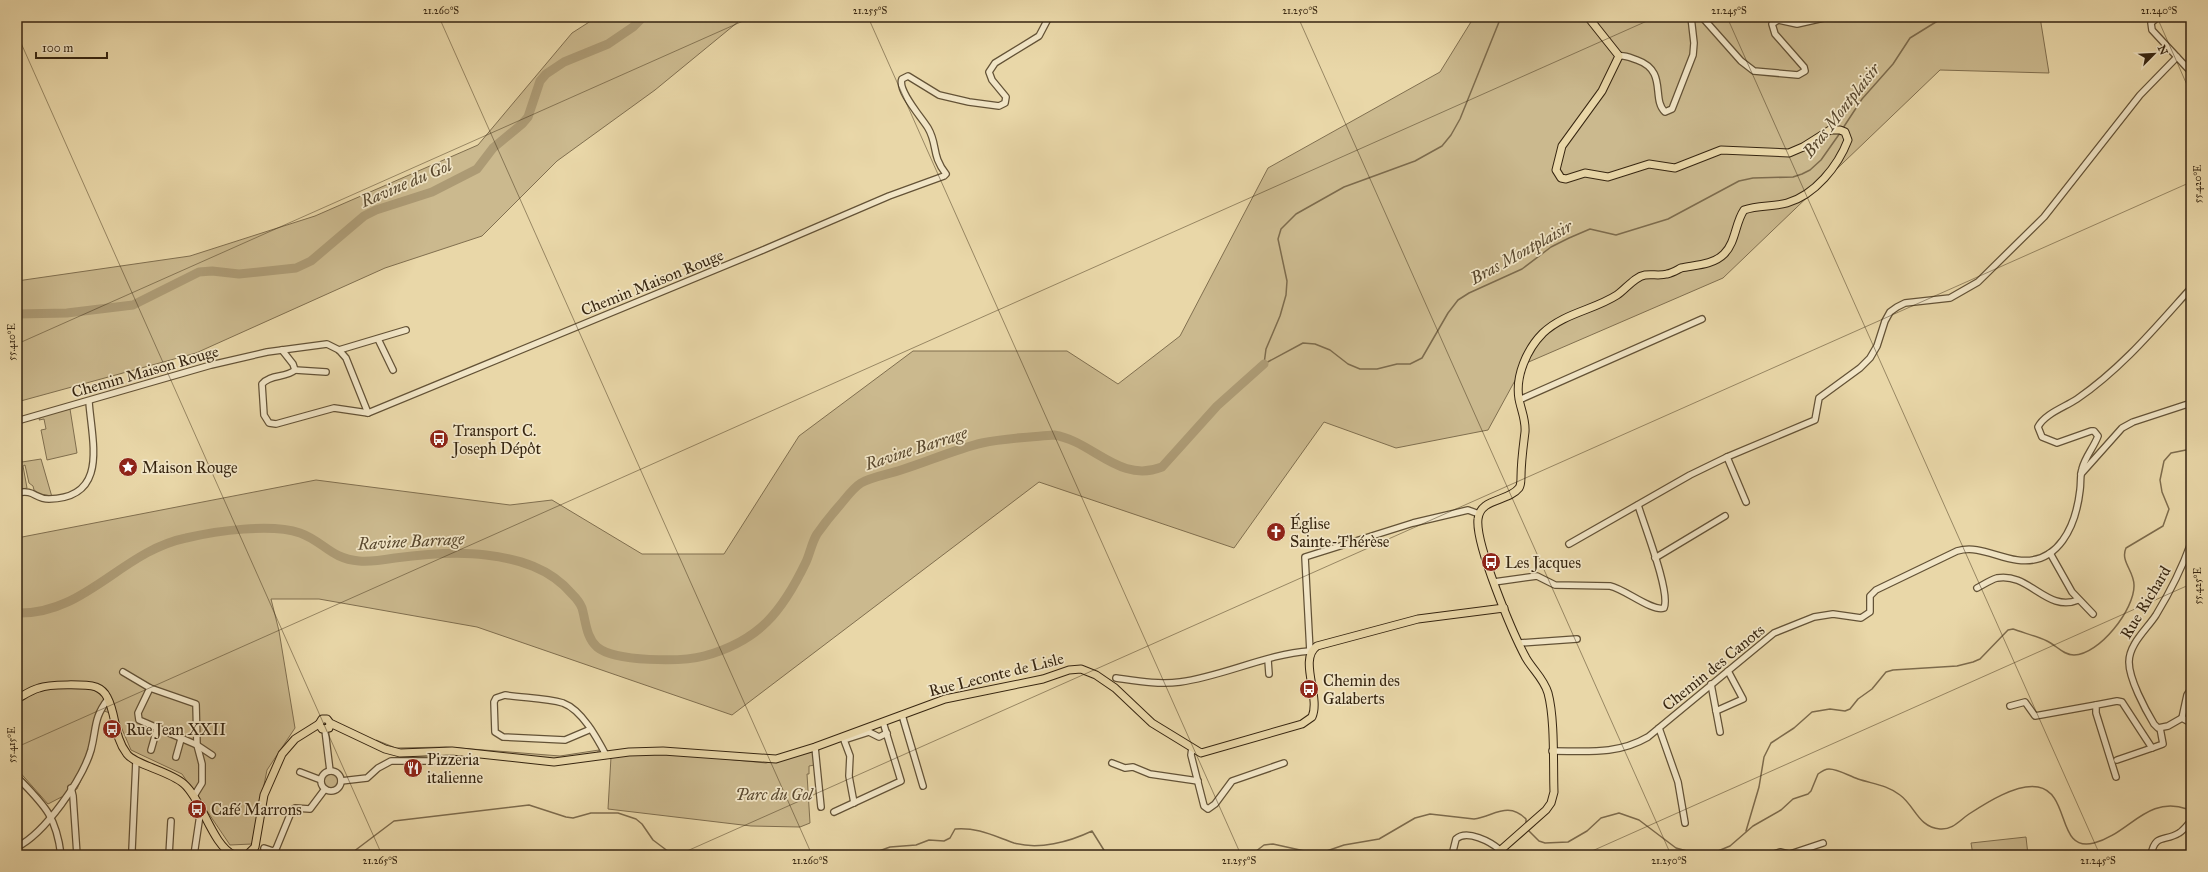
<svg xmlns="http://www.w3.org/2000/svg" width="2208" height="872" font-family="'IM FELL Great Primer',serif">
<style>
.green{fill:#cbb98e;stroke:#806f4f}
.lines{fill:none;stroke-linecap:round;stroke-linejoin:round}
.stream{stroke:#7d6b4c;stroke-width:1.5}
.river{stroke:#ac9a74;stroke-width:9}
.minor-casing{stroke:#635236;stroke-width:8}
.major-casing{stroke:#362510;stroke-width:9}
.minor{stroke:#f1e5c6;stroke-width:5.5}
.major{stroke:#e9d7a8;stroke-width:7}
.ticks{fill:none;stroke:#362510;stroke-width:1;stroke-opacity:0.45}
.labels{text-anchor:middle;stroke-width:3.5;stroke-linejoin:round;paint-order:stroke}
.street-label{font-size:16px;fill:#362510;stroke:#f1e5c6}
.poi-label{font-size:16px;fill:#362510;stroke:#f1e5c6;text-anchor:start}
.park-label{font-size:16px;font-style:italic;fill:#5b4a30;stroke:#f1e5c6}
.water-label{font-size:17px;font-style:italic;fill:#59482e;stroke:#f1e5c6}
.neatline{fill:none;stroke:#362510;stroke-width:1.5}
.ticks-label{font-size:10px;text-anchor:middle;fill:#362510}
</style>
<rect width="100%" height="100%" fill="#e9d7a8"/>
<filter id="stains"><feTurbulence type="fractalNoise" baseFrequency=".005" numOctaves="4"/><feColorMatrix values="0 0 0 0 .2 0 0 0 0 .09 0 0 0 0 .02 0 0 0 .5 -.17"/></filter>
<radialGradient id="worn" r=".72"><stop offset=".6" stop-color="#630" stop-opacity="0"/><stop offset="1" stop-color="#630" stop-opacity=".3"/></radialGradient>
<g class="green">
<polygon points="597,17 744,17 655,90 557,161 482,236 385,268 196,353 17,402 17,281 190,256 315,216 478,145 572,33"/>
<polygon points="1474,17 2040,17 2049,73 1940,70 1723,278 1524,364 1488,430 1396,448 1324,422 1234,548 1039,482 732,715 477,627 319,599 271,599 279,631 295,728 267,770 252,844 230,845 182,774 131,750 116,715 98,709 91,757 77,789 48,804 17,769 17,538 316,480 510,505 552,500 642,554 724,554 799,436 913,351 1067,351 1118,384 1180,336 1268,168 1440,72"/>
<polygon points="70,409 77,453 47,460 41,430 46,429 44,419 39,420 41,416"/>
<polygon points="17,430 22,462 41,459 52,497 44,497 34,490 33,486 29,483 25,465 23,466 27,488 19,490 17,476"/>
<polygon points="376,740 396,748 446,747 560,756 599,750 597,753 561,759 546,758 401,750 389,748 375,742"/>
<polygon points="813,750 815,765 809,766 809,774 807,774 810,823 800,827 751,826 608,809 611,757 640,754 674,754 766,763"/>
<circle cx="331" cy="780" r="8"/>
<polygon points="2026,837 2028,855 1973,855 1971,843"/>
</g>
<g class="lines">
<g class="stream">
<polyline points="1843,128 1862,99 1893,64 1910,38 1944,17"/>
<polyline points="1264,364 1303,343 1315,344 1330,350 1348,364 1360,369 1377,369 1397,364 1410,364 1422,358 1448,313 1458,300 1469,293 1522,269 1551,247 1569,238 1590,229 1616,235 1668,219 1739,181 1753,178 1793,177 1802,174 1810,170 1821,160 1840,133"/>
<polyline points="1264,364 1266,349 1280,316 1286,295 1287,281 1278,239 1281,229 1296,214 1344,187 1415,161 1442,146 1451,135 1460,119 1501,17"/>
<polyline points="2191,728 2187,737 2191,748"/>
<path d="M 1528,830 L 1539,841 L 1545,843 L 1568,842 L 1587,831 L 1601,818 L 1619,813 L 1639,820 L 1676,848 L 1694,853 L 1718,851 L 1730,846 L 1753,826 L 1781,810 L 1793,799 L 1808,794 L 1811,791 L 1818,774 C 1822,771 1825,769 1829,769 C 1838,769 1849,776 1858,779 C 1873,784 1887,785 1900,795 C 1915,806 1918,827 1940,829 C 1953,830 1960,820 1969,814 C 1986,803 2017,783 2038,787 C 2071,793 2056,853 2094,843 C 2129,834 2147,795 2187,809 L 2191,804"/>
<path d="M 1746,831 L 1759,787 L 1764,757 L 1771,743 L 1794,728 L 1812,712 L 1830,709 L 1845,711 L 1850,709 L 1858,699 L 1872,689 L 1886,672 L 1893,670 L 1957,666 L 1973,662 L 1980,659 L 2008,630 L 2013,629 C 2024,633 2036,636 2047,641 C 2056,645 2063,655 2074,655 C 2099,655 2135,609 2134,585 C 2134,571 2120,561 2126,548 L 2163,526 L 2169,509 L 2162,492 L 2160,480 L 2164,461 L 2171,453 L 2191,449"/>
<polyline points="349,855 394,821 529,805 566,817 573,818 591,813 618,813 636,819 642,824 653,840 673,855"/>
<path d="M 868,855 L 890,847 L 916,845 L 929,840 L 944,841 L 950,838 L 955,829 C 977,827 994,836 1014,843 C 1039,850 1069,842 1092,831 L 1107,855"/>
<path d="M 1251,855 L 1264,845 L 1273,844 L 1318,854 L 1344,845 L 1379,839 L 1415,818 L 1430,814 L 1474,819 C 1494,816 1508,801 1526,819 L 1526,823"/>
</g>
<g class="river">
<polyline points="17,314 67,313 133,305 199,272 212,271 239,274 296,268 311,261 364,216 376,210 432,192 477,169 493,148 522,124 528,117 540,81 546,74 564,62 608,44 633,27 643,17"/>
<path d="M 17,613 C 85,615 122,551 186,538 C 216,531 271,523 300,533 C 323,541 331,559 359,561 C 372,562 383,560 395,558 C 425,554 456,551 486,555 C 519,559 550,568 572,594 C 576,598 580,603 582,608 C 586,622 586,637 597,647 C 615,662 682,662 704,656 C 759,641 782,612 806,562 C 810,553 812,542 817,534 C 824,524 832,514 840,505 C 846,498 853,488 861,483 C 871,477 889,474 901,470 C 927,462 956,449 982,443 C 1005,438 1030,437 1054,435 C 1093,441 1119,484 1162,467 L 1217,406 L 1264,364"/>
</g>
<g class="minor-casing">
<g id="minor">
<polyline points="1702,17 1741,61 1754,71 1798,75 1805,71 1804,67 1775,34 1772,24 1778,20 1797,24 1828,17"/>
<polyline points="2158,17 2151,23 2152,30 2191,72"/>
<path d="M 1619,56 C 1625,55 1631,58 1637,60 C 1668,71 1651,99 1665,112 L 1672,109 L 1693,55 L 1694,43 L 1691,17"/>
<polyline points="378,339 393,370"/>
<path d="M 282,350 L 293,364 L 295,370 C 286,378 270,374 262,384 L 264,415 L 269,423 L 276,424 L 334,408 L 368,413 L 763,250 L 889,196 L 944,176 L 946,174 C 931,155 938,145 928,128 C 922,118 897,90 902,79 L 908,76 L 939,95 L 969,102 L 999,106 L 1005,103 L 1006,97 L 992,80 L 989,72 L 995,63 L 1039,36 L 1049,17"/>
<polyline points="339,350 406,330"/>
<polyline points="295,370 326,372"/>
<polyline points="1519,400 1702,319"/>
<polyline points="17,421 211,365 267,352 327,344 339,350 346,358 368,413"/>
<polyline points="1727,457 1746,502"/>
<polyline points="2081,474 2122,428 2133,422 2191,403"/>
<path d="M 17,493 C 35,489 34,499 49,499 C 109,498 92,442 89,402"/>
<path d="M 2191,543 C 2182,568 2170,592 2156,615 C 2147,629 2129,644 2129,662 C 2129,679 2145,709 2154,724 L 2158,728 L 2168,726 L 2182,718 L 2191,723"/>
<polyline points="1569,544 1690,475 1727,457 1815,420 1819,398 1860,368 1870,358 1877,346 1885,321 1890,312 1897,307 1905,303 1950,298 1978,282 2044,217 2140,95 2177,57"/>
<polyline points="2050,553 2072,592 2093,614"/>
<polyline points="1655,558 1725,516"/>
<path d="M 1494,582 L 1537,576 L 1555,585 L 1610,586 C 1625,589 1652,612 1664,608 C 1671,593 1644,525 1638,505"/>
<path d="M 1977,588 C 1983,585 1990,580 1997,578 C 2029,572 2047,613 2078,600"/>
<polyline points="1520,643 1577,639"/>
<polyline points="1310,652 1305,557 1413,523 1468,510 1479,514"/>
<polyline points="1268,660 1269,674"/>
<polyline points="123,672 150,688 196,704 197,745 202,764 202,783 194,796"/>
<path d="M 1116,678 C 1137,681 1159,685 1180,682 C 1224,676 1266,654 1310,651"/>
<polyline points="1711,684 1720,732"/>
<polyline points="150,688 138,713 139,720 197,745 212,755"/>
<polyline points="2010,706 2025,702 2035,716 2096,705"/>
<polyline points="1716,711 1743,699 1728,671"/>
<polyline points="902,715 923,786"/>
<polyline points="2182,718 2187,695 2191,689"/>
<polyline points="1659,728 1678,782 1685,823"/>
<path d="M 591,729 L 565,740 L 503,737 L 495,732 L 494,702 L 496,698 L 505,695 C 523,698 545,698 563,703 C 582,710 597,738 606,755"/>
<polyline points="325,730 330,771"/>
<polyline points="815,747 821,807"/>
<polyline points="1192,748 1191,755 1204,806 1208,809 1215,804 1232,781 1284,763"/>
<polyline points="151,750 157,729"/>
<path d="M 1552,751 C 1587,751 1617,755 1648,737 L 1774,633 L 1814,617 L 1833,614 L 1861,618 L 1870,612 L 1870,596 L 1876,590 L 1957,551 C 1978,545 1996,557 2017,560 C 2059,566 2076,525 2080,490 C 2081,483 2080,476 2082,469 C 2085,457 2094,447 2098,436 L 2094,431 L 2091,431 L 2057,443 L 2042,437 L 2038,427 C 2044,414 2065,407 2077,399 C 2122,368 2155,328 2191,288"/>
<polyline points="176,757 181,739"/>
<polyline points="2117,760 2152,748"/>
<polyline points="1112,763 1125,768 1133,767 1150,774 1198,781"/>
<circle cx="331" cy="781" r="10"/>
<polyline points="300,772 321,780"/>
<path d="M 17,777 C 44,805 56,815 61,855"/>
<polyline points="2116,777 2096,713 2096,705 2117,701 2122,702 2152,748 2163,744 2160,728"/>
<polyline points="341,781 367,778 378,768 391,761 460,761"/>
<polyline points="71,788 73,796 77,855"/>
<polyline points="854,803 849,776 850,756 844,740 869,732 879,737 887,733"/>
<polyline points="834,812 901,781 883,722"/>
<path d="M 17,847 C 45,833 82,780 91,750 C 97,727 93,719 108,699"/>
<polyline points="264,848 273,851 276,849 292,810 295,808 310,809 325,789"/>
<polyline points="134,855 132,850 136,761"/>
<polyline points="169,855 171,821"/>
<polyline points="194,855 201,808"/>
<path d="M 1452,855 L 1456,839 C 1467,829 1491,842 1500,850"/>
<polyline points="1771,855 1780,852 1788,854"/>
<polyline points="1787,855 1823,843"/>
<path d="M 2151,855 C 2155,833 2165,842 2179,833 C 2184,830 2187,825 2191,821"/>
</g>
</g>
<g class="major-casing">
<g id="major">
<path d="M 17,699 C 24,695 31,690 39,688 C 49,684 86,684 96,687 C 101,689 105,693 107,697 C 117,715 113,736 127,754 C 135,765 170,771 184,784 C 203,801 212,845 234,855"/>
<path d="M 330,723 L 329,728 L 322,729 L 319,724 L 322,719 L 327,719 L 330,723 L 385,749 L 400,753 L 452,751 L 554,762 L 629,752 L 663,751 L 776,759 L 815,747 L 945,699 L 1043,679 L 1069,670 L 1081,669 L 1096,675 L 1115,688 L 1152,723 L 1201,753 L 1302,724 L 1312,717 C 1321,697 1298,659 1317,646 L 1418,619 L 1504,608"/>
<polyline points="247,855 255,847 264,795 282,754 295,739 319,724"/>
<path d="M 1495,855 L 1546,810 L 1551,803 L 1554,792 C 1553,764 1555,719 1548,693 C 1544,679 1533,670 1526,658 C 1513,634 1475,544 1478,519 C 1480,498 1508,502 1519,488 C 1521,485 1521,481 1521,477 C 1521,462 1523,448 1525,432 C 1526,420 1521,410 1519,399 C 1515,376 1527,349 1543,333 C 1564,313 1594,310 1617,295 C 1626,289 1634,277 1645,275 C 1652,274 1660,276 1667,274 C 1672,273 1677,270 1681,268 C 1695,265 1713,265 1724,254 C 1736,242 1735,223 1744,210 C 1758,205 1773,207 1787,203 C 1815,195 1838,166 1848,140 L 1845,132 L 1840,130 L 1830,130 L 1803,147 L 1789,153 L 1721,150 L 1675,168 L 1649,164 L 1608,177 L 1585,173 L 1566,179 L 1561,178 L 1556,170 L 1562,146 L 1602,91 L 1619,56 L 1588,17"/>
</g>
</g>
<use href="#minor" class="minor"/>
<use href="#major" class="major"/>
</g>
<path class="ticks" d="M 439,17 L 812,855M 868,17 L 1241,855M 1298,17 L 1671,855M 1727,17 L 2100,855M 2157,17 L 2191,94M 17,34 L 382,855M 17,344 L 752,17M 17,747 L 1656,17M 678,855 L 2191,182M 1583,855 L 2191,584"/>
<defs>
<g id="bus-disc" transform="scale(1)"><circle r="9.5" fill="#8f2418" stroke="#f1e5c6"/><path d="M-5-6H5V4H4V6H2V4H-2V6H-4V4H-5ZM-3.5-4V0h7V-4ZM-3.5 1.2v1.5H-2V1.2ZM2 1.2v1.5H3.5V1.2Z" fill="#fff"/></g>
<g id="sight-disc" transform="scale(1)"><circle r="9.5" fill="#8f2418" stroke="#f1e5c6"/><path d="M0-6L1.8-2.2L6-1.7L2.9 1.2L3.7 5.4L0 3.3L-3.7 5.4L-2.9 1.2L-6-1.7L-1.8-2.2Z" fill="#fff"/></g>
<g id="church-disc" transform="scale(1)"><circle r="9.5" fill="#8f2418" stroke="#f1e5c6"/><path d="M-1.2-6h2.4v3.5h3.3v2.4h-3.3V6h-2.4V-.1h-3.3v-2.4h3.3Z" fill="#fff"/></g>
<g id="restaurant-disc" transform="scale(1)"><circle r="9.5" fill="#8f2418" stroke="#f1e5c6"/><path d="M-5-6h1v4h1v-4h1v4h1v-4h1v5L-1.5 .5V6h-2V.5L-5-1ZM5-6V6H3V1.5H1.5Q1.5-4 5-6Z" fill="#fff"/></g>
</defs>
<g fill-rule="evenodd">
<use href="#bus-disc" x="439" y="439"/>
<use href="#sight-disc" x="128" y="467"/>
<use href="#church-disc" x="1276" y="532"/>
<use href="#bus-disc" x="1491" y="562"/>
<use href="#bus-disc" x="1309" y="689"/>
<use href="#bus-disc" x="112" y="729"/>
<use href="#restaurant-disc" x="413" y="768"/>
<use href="#bus-disc" x="197" y="809"/>
</g>
<g class="labels">
<g class="street-label">
<text transform="translate(652 282) rotate(-22)" y="6">Chemin Maison Rouge</text>
<text transform="translate(145 371) rotate(-16)" y="6">Chemin Maison Rouge</text>
<text transform="translate(2145 602) rotate(-59)" y="6">Rue Richard</text>
<text transform="translate(1713 667) rotate(-39)" y="6">Chemin des Canots</text>
<text transform="translate(996 674) rotate(-14)" y="6">Rue Leconte de Lisle</text>
</g>
<g class="poi-label">
<text x="453" y="436">Transport C.<tspan x="453" dy="18">Joseph Dépôt</tspan></text>
<text x="142" y="473">Maison Rouge</text>
<text x="1290" y="529">Église<tspan x="1290" dy="18">Sainte-Thérèse</tspan></text>
<text x="1505" y="568">Les Jacques</text>
<text x="1323" y="686">Chemin des<tspan x="1323" dy="18">Galaberts</tspan></text>
<text x="126" y="735">Rue Jean XXII</text>
<text x="427" y="765">Pizzeria<tspan x="427" dy="18">italienne</tspan></text>
<text x="211" y="815">Café Marrons</text>
</g>
<g class="park-label">
<text x="774" y="800">Parc du Gol</text>
</g>
<g class="water-label">
<text transform="translate(1841 110) rotate(-52)" y="6">Bras Montplaisir</text>
<text transform="translate(406 183) rotate(-23)" y="6">Ravine du Gol</text>
<text transform="translate(1521 252) rotate(-29)" y="6">Bras Montplaisir</text>
<text transform="translate(916 448) rotate(-18)" y="6">Ravine Barrage</text>
<text transform="translate(411 541) rotate(-3)" y="6">Ravine Barrage</text>
</g>
</g>
<rect width="2208" height="872" fill="none" stroke="#e9d7a8" stroke-width="44"/>
<g transform="translate(2154 54) rotate(66)" stroke="#f1e5c6" stroke-width="3" paint-order="stroke">
<path d="M0-3L7 15L0 10L-7 15Z" fill="#362510"/>
<text y="-6" font-size="11" font-weight="bold" text-anchor="middle" fill="#362510">N</text>
</g>
<path d="M36 52v6h71v-6" fill="none" stroke="#362510" stroke-width="2"/>
<text x="42" y="52" font-size="12" fill="#362510" stroke="#f1e5c6" stroke-width="3" paint-order="stroke">100 m</text>
<rect x="22" y="22" width="2164" height="828" class="neatline"/>
<g class="ticks-label">
<text x="441" y="14">21.260°S</text>
<text x="870" y="14">21.255°S</text>
<text x="1300" y="14">21.250°S</text>
<text x="1729" y="14">21.245°S</text>
<text x="2159" y="14">21.240°S</text>
<text transform="translate(2197 184) rotate(-90)" y="4">55.420°E</text>
<text transform="translate(11 342) rotate(-90)" y="4">55.410°E</text>
<text transform="translate(2197 586) rotate(-90)" y="4">55.425°E</text>
<text transform="translate(11 745) rotate(-90)" y="4">55.415°E</text>
<text x="380" y="864">21.265°S</text>
<text x="810" y="864">21.260°S</text>
<text x="1239" y="864">21.255°S</text>
<text x="1669" y="864">21.250°S</text>
<text x="2098" y="864">21.245°S</text>
</g>
<rect width="100%" height="100%" filter="url(#stains)"/>
<rect width="100%" height="100%" fill="url(#worn)"/>
</svg>
